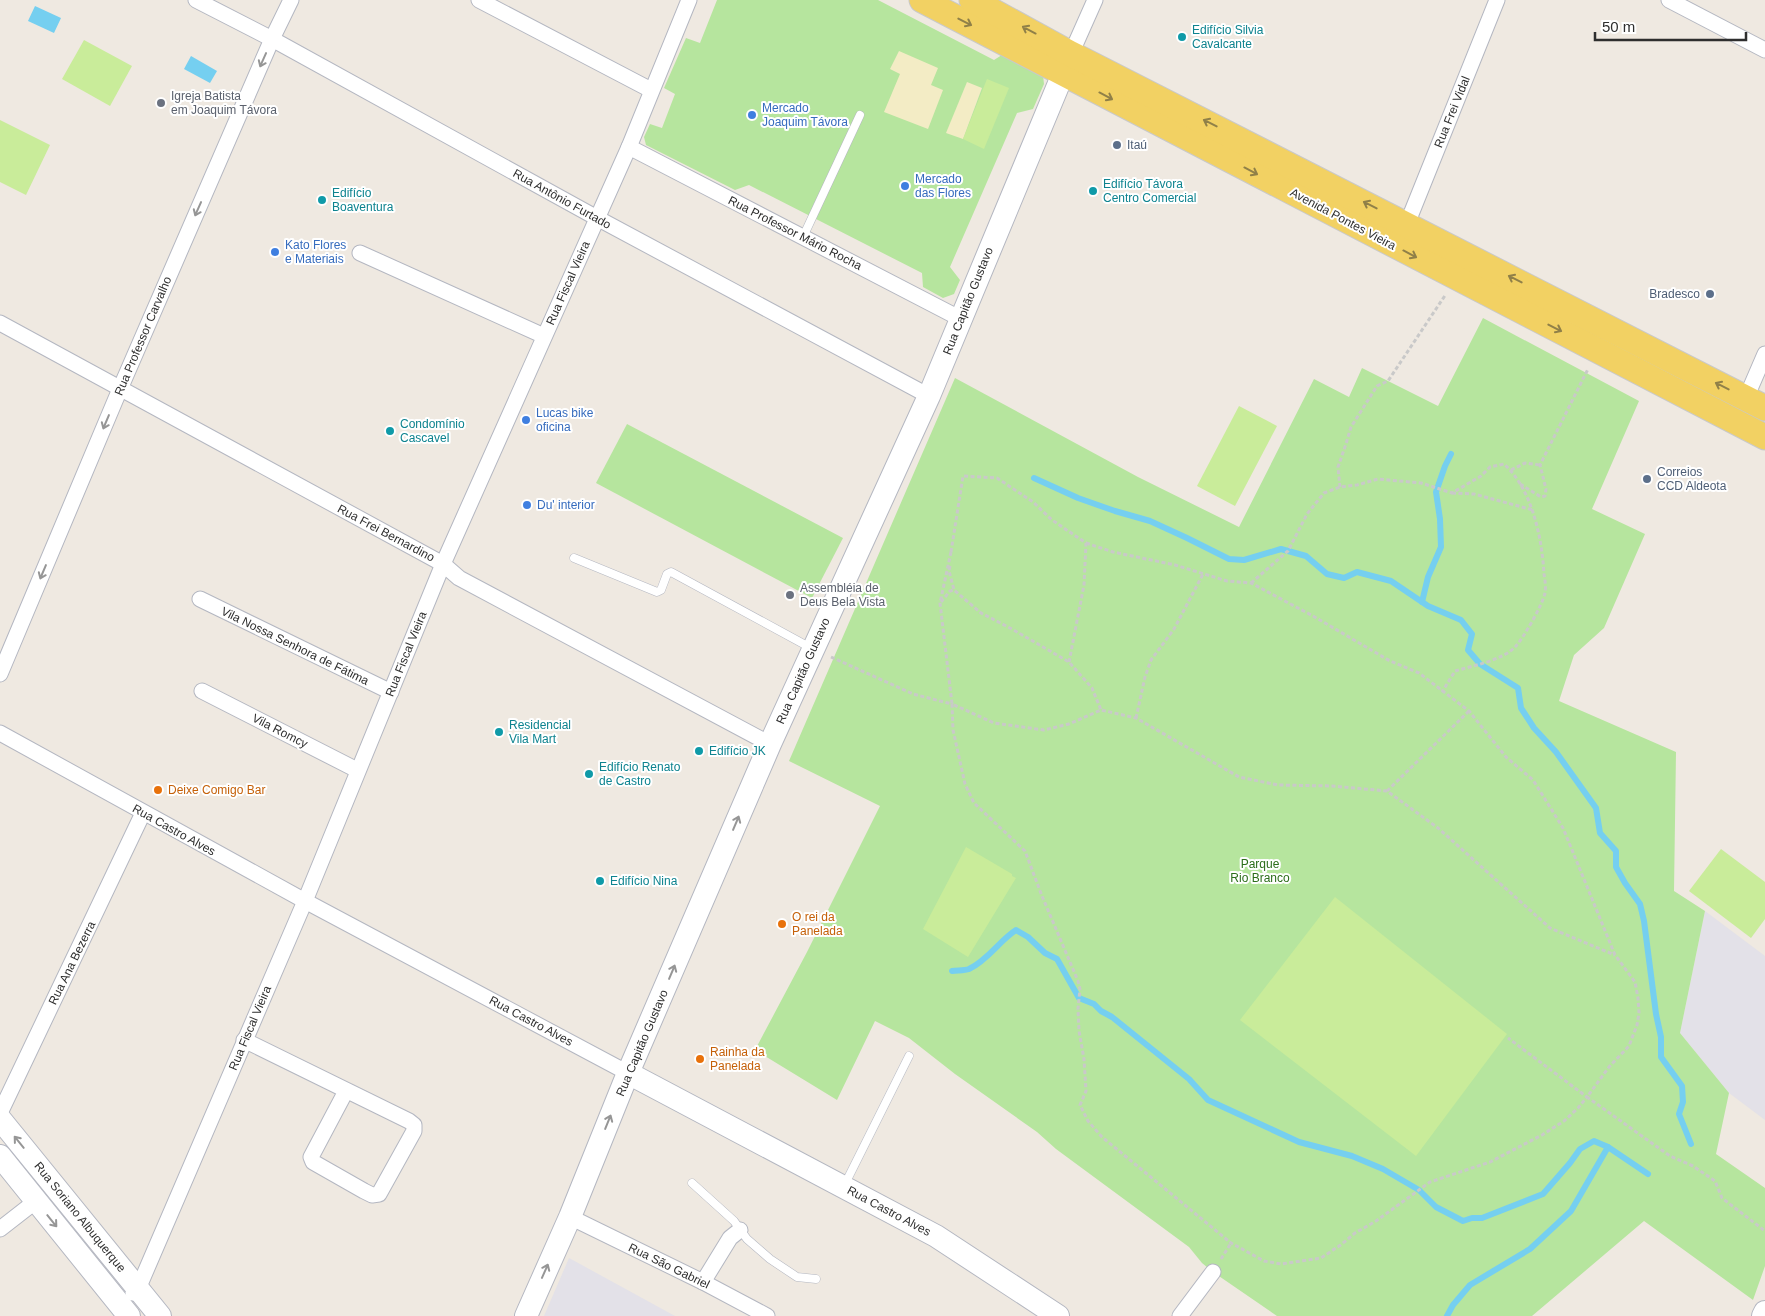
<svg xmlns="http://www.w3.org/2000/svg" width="1765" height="1316" font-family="Arial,sans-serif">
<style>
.industrial{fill:#e3e1e8}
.green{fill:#b6e59e}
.sand{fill:#f3ecc5}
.pitch{fill:#c9ec9a}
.water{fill:#75cff0}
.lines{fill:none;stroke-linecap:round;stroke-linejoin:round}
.stream{stroke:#75cff0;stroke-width:6}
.lane-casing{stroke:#b4b7c1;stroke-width:9}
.street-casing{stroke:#b4b7c1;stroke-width:17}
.secondary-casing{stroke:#b4b7c1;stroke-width:24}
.primary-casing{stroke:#c9c9c9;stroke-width:27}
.path{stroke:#c9c9c9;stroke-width:3;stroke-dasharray:4 2.5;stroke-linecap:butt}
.lane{stroke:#fff;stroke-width:8}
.street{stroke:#fff;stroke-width:15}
.secondary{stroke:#fff;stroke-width:22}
.primary{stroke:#f2d163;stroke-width:25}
.oneway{stroke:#908048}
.oneway2{stroke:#969696}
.culture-dot{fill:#0f9aa8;stroke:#fff;stroke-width:2}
.worship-dot{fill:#6b7280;stroke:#fff;stroke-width:2}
.shop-dot{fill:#3f7fe0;stroke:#fff;stroke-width:2}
.service-dot{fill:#5c6f8a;stroke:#fff;stroke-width:2}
.food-dot{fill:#e8710a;stroke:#fff;stroke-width:2}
.labels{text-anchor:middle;stroke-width:4;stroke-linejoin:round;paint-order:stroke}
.culture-label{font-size:12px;fill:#0d838f;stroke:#fff;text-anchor:start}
.worship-label{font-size:12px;fill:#5b616d;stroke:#fff;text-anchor:start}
.shop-label{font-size:12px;fill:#366cbe;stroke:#fff;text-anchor:start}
.street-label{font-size:12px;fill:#2e2e2e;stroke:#fff}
.service-label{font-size:12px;fill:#4e5e75;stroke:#fff;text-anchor:start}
.food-label{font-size:12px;fill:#c56008;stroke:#fff;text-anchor:start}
.park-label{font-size:12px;fill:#2c6e1b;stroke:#fff}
</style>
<rect width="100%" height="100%" fill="#efe9e1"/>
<g class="industrial">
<polygon points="1705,911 1765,956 1765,1120 1729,1093 1680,1033"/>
<polygon points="569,1258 675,1316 544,1316"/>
</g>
<g class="green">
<polygon points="717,0 878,0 994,60 1005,53 1043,75 1044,84 1033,109 1017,113 950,267 960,280 954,294 943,298 923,287 922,273 749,185 735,190 646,145 644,137 650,124 662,128 675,94 664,88 686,38 700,43"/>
<polygon points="1483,318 1639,401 1592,509 1645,534 1604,628 1574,655 1559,701 1676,752 1674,891 1705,911 1680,1033 1729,1093 1716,1154 1765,1188 1765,1266 1753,1300 1644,1221 1532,1316 1277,1316 1213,1272 1202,1263 1189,1247 1056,1149 1037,1132 955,1074 909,1038 875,1021 837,1100 755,1050 807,952 880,806 789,761 955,378 1138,477 1239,527 1314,379 1349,397 1362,368 1438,406"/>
<polygon points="627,424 843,538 812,598 596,483"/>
</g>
<g class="sand">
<polygon points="899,51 938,68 931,85 943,90 928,129 884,112 900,74 890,69"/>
<polygon points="967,82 982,88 963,139 946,133"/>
</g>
<g class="pitch">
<polygon points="84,40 132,66 110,106 62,79"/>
<polygon points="987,79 1009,88 984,149 963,139"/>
<polygon points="0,120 50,145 26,195 0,182"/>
<polygon points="1239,406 1277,426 1235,506 1197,486"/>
<polygon points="966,847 1012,874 1012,876 1016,878 968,957 923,929"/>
<polygon points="1721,849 1765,882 1765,919 1751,938 1689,891"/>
<polygon points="1335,897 1507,1034 1416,1156 1240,1020"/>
</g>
<g class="water">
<polygon points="35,6 61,18 54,33 28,21"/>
<polygon points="191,56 217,71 210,83 184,69"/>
</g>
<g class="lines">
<g class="stream">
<polyline points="1034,478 1078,498 1115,511 1150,521 1187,538 1229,559 1244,560 1281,549 1306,556 1327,574 1344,578 1357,572 1391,581 1428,606 1461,620 1472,634 1468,650 1480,664 1518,688 1521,708 1534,728 1556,752 1596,808 1600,833 1616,851 1616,867 1625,883 1640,904 1644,921 1656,1014 1661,1037 1661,1057 1682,1086 1683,1102 1679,1114 1691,1144"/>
<polyline points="1422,602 1428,577 1441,547 1440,519 1436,492 1445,466 1451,454"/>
<path d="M 952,971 C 957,970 964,971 969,969 C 988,960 999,941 1016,930 L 1028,937 L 1045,953 L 1057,959 L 1079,998 L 1094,1004 L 1101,1011 L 1112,1017 L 1189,1079 L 1208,1100 L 1299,1142 L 1352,1156 L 1383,1169 L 1419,1190 L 1436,1207 L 1463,1221 L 1472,1218 L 1482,1218 L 1543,1194 L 1570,1163 L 1580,1149 L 1594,1141 L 1608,1147 L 1648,1174"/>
<polyline points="1447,1316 1453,1305 1470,1285 1530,1249 1571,1211 1608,1147"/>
</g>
<g class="lane-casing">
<g id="lane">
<polyline points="803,237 860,115"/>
<polyline points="574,558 657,592 661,590 667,574 671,572 811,648"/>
<polyline points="692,1183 734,1221 747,1239 770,1259 797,1277 816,1279"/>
<polyline points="844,1186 909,1056"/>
</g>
</g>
<g class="street-casing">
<g id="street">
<polyline points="196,0 272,39 597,218 929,396"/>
<polyline points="479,0 651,90"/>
<polyline points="1669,0 1765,50"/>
<polyline points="1071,54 1095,0"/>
<polyline points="629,147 961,319"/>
<polyline points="1407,224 1497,0"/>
<polyline points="360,253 544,336"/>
<polyline points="0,323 443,564 459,578 770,744"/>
<polyline points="1746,398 1765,354"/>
<polyline points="200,599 391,692"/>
<polyline points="0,674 120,389 272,39 291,0"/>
<polyline points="202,691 357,770"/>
<polyline points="0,733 305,901 628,1073"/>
<polyline points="244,1040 409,1121 414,1125 414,1131 379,1194 372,1195 364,1191 313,1162 311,1157 346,1091"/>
<polyline points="0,1113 143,813"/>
<polyline points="570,1217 703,1282 767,1316"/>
<polyline points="0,1229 36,1201"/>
<polyline points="703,1282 730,1238 740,1230"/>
<polyline points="133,1293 138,1289 305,901 443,564 629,147 689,0"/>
<polyline points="1180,1316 1213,1272"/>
</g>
</g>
<g class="secondary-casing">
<g id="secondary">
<polyline points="628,1073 936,1236 1058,1316"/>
<polyline points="0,1119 160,1316"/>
<polyline points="0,1156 129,1316"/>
<polyline points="526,1316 570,1217 628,1073 770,744 929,396 1070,57"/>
<polyline points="1763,1316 1765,1312"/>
</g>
</g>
<g class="primary-casing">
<g id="primary">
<polyline points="922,0 1765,437"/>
<polyline points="972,0 1071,54 1765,408"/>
</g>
</g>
<g class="path">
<polyline points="1511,470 1525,463 1540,465"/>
<polyline points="1520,484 1541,497 1545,496 1546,489 1540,465 1588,369"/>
<polyline points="1340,487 1338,467 1346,444 1351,427 1377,386 1388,381 1446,294"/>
<polyline points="1452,493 1474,494 1533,510"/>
<polyline points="1086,543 1113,552 1175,565 1227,581 1251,583 1313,616 1390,661 1419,673 1469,711 1506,757 1533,780 1563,828 1615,955 1635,982 1638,998 1639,1013 1637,1025 1629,1046 1609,1067 1587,1097 1670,1156 1693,1166 1715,1181 1722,1198 1765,1231"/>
<polyline points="951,552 940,603 952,704 994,723 1044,730 1069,724 1101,710 1136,718 1239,777 1278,785 1332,786 1387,791 1438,828 1550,928 1615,955"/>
<polyline points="951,552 963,476 997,478 1033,502 1052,520 1086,543 1084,585 1069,662"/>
<polyline points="950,566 949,571 954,590 981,613 1010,628 1069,662 1092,688 1101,710"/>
<path d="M 1251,583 L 1288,551 L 1307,514 L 1324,493 L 1340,487 L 1357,485 L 1378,479 L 1421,483 L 1452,493 L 1481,476 L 1490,467 L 1504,464 C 1532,489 1542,538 1544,574 C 1545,580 1546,587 1545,593 C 1543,604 1523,639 1515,647 C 1503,660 1472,666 1455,671 L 1442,692"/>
<polyline points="941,602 950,591 954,590"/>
<polyline points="831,657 913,694 952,704 953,730 965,784 974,803 1025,851 1042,896 1078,981 1080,989 1078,1009 1079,1031 1084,1059 1086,1091 1080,1105 1088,1121 1102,1137 1231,1243 1264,1261 1281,1264 1321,1258 1342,1244 1355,1233 1376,1221 1430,1182 1490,1162 1542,1135 1564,1121 1578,1108 1587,1097 1508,1038"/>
<polyline points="1136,718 1145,677 1151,660 1174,629 1203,574"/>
<polyline points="1387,791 1469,711"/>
<polyline points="1221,1259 1231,1243"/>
</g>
<use href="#lane" class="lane"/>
<use href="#street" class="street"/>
<use href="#secondary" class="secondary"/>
<use href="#primary" class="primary"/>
</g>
<defs><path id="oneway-shaft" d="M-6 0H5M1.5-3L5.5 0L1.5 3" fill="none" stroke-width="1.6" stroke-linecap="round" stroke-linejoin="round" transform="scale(1.25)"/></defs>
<g class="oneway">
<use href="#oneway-shaft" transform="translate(965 22) rotate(27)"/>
<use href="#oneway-shaft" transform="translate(1029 30) rotate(-152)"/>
<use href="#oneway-shaft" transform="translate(1106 96) rotate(28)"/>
<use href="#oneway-shaft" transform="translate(1210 123) rotate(-153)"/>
<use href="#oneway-shaft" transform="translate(1251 171) rotate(28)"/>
<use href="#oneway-shaft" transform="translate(1370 205) rotate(-153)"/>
<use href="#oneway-shaft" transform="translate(1410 254) rotate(28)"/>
<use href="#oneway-shaft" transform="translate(1515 279) rotate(-153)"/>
<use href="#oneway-shaft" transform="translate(1555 328) rotate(27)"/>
<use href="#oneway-shaft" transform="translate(1722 386) rotate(-153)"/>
</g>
<g class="oneway2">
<use href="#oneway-shaft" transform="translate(263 60) rotate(114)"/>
<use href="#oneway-shaft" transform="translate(198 209) rotate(114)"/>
<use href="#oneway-shaft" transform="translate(106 422) rotate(113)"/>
<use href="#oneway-shaft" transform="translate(43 572) rotate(113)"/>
<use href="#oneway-shaft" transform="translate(736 823) rotate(-67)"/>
<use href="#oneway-shaft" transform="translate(672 972) rotate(-67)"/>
<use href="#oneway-shaft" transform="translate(608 1122) rotate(-68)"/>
<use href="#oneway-shaft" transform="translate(19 1142) rotate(-129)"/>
<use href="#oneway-shaft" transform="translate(52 1221) rotate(51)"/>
<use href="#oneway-shaft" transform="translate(545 1271) rotate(-66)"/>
</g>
<g class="culture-dot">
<circle cx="1182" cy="37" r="5"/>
<circle cx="1093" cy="191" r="5"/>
<circle cx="322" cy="200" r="5"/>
<circle cx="390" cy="431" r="5"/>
<circle cx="499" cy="732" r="5"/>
<circle cx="699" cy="751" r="5"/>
<circle cx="589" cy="774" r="5"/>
<circle cx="600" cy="881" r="5"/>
</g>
<g class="worship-dot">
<circle cx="161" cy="103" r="5"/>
<circle cx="790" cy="595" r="5"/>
</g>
<g class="shop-dot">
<circle cx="752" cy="115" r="5"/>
<circle cx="905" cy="186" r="5"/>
<circle cx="275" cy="252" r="5"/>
<circle cx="526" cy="420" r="5"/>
<circle cx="527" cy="505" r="5"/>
</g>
<g class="service-dot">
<circle cx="1117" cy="145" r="5"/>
<circle cx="1710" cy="294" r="5"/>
<circle cx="1647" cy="479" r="5"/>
</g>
<g class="food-dot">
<circle cx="158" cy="790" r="5"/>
<circle cx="782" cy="924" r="5"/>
<circle cx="700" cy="1059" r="5"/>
</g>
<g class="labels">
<g class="culture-label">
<text x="1192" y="34">Edifício Silvia<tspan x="1192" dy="14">Cavalcante</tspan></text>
<text x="1103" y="188">Edifício Távora<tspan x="1103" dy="14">Centro Comercial</tspan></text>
<text x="332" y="197">Edifício<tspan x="332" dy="14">Boaventura</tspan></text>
<text x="400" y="428">Condomínio<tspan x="400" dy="14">Cascavel</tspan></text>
<text x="509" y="729">Residencial<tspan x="509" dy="14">Vila Mart</tspan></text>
<text x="709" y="755">Edifício JK</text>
<text x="599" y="771">Edifício Renato<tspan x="599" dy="14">de Castro</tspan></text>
<text x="610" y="885">Edifício Nina</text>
</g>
<g class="worship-label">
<text x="171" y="100">Igreja Batista<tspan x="171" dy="14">em Joaquim Távora</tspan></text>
<text x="800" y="592">Assembléia de<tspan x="800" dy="14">Deus Bela Vista</tspan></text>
</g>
<g class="shop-label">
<text x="762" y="112">Mercado<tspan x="762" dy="14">Joaquim Távora</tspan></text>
<text x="915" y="183">Mercado<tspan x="915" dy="14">das Flores</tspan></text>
<text x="285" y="249">Kato Flores<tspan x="285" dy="14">e Materiais</tspan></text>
<text x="536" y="417">Lucas bike<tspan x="536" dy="14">oficina</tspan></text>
<text x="537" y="509">Du' interior</text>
</g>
<g class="street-label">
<text transform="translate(1452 112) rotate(-68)" y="4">Rua Frei Vidal</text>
<text transform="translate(562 199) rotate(29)" y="4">Rua Antônio Furtado</text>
<text transform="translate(1343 219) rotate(28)" y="4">Avenida Pontes Vieira</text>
<text transform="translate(795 233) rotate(27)" y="4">Rua Professor Mário Rocha</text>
<text transform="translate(568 283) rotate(-66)" y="4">Rua Fiscal Vieira</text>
<text transform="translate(968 301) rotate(-68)" y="4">Rua Capitão Gustavo</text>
<text transform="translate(143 336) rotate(-67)" y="4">Rua Professor Carvalho</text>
<text transform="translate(386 533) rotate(28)" y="4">Rua Frei Bernardino</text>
<text transform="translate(295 646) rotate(26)" y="4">Vila Nossa Senhora de Fátima</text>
<text transform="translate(406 654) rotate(-68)" y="4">Rua Fiscal Vieira</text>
<text transform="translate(803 671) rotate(-66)" y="4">Rua Capitão Gustavo</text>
<text transform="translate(280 731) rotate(27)" y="4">Vila Romcy</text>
<text transform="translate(174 830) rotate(29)" y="4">Rua Castro Alves</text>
<text transform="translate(72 963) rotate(-64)" y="4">Rua Ana Bezerra</text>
<text transform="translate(531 1021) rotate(28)" y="4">Rua Castro Alves</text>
<text transform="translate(250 1028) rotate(-67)" y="4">Rua Fiscal Vieira</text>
<text transform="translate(642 1043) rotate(-67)" y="4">Rua Capitão Gustavo</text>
<text transform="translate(889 1211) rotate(28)" y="4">Rua Castro Alves</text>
<text transform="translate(80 1217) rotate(51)" y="4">Rua Soriano Albuquerque</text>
<text transform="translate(669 1266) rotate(26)" y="4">Rua São Gabriel</text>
</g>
<g class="service-label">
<text x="1127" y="149">Itaú</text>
<text x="1700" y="298" text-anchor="end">Bradesco</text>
<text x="1657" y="476">Correios<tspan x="1657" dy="14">CCD Aldeota</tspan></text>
</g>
<g class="food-label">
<text x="168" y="794">Deixe Comigo Bar</text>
<text x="792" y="921">O rei da<tspan x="792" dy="14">Panelada</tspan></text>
<text x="710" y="1056">Rainha da<tspan x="710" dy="14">Panelada</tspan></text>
</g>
<g class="park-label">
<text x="1260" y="868">Parque<tspan x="1260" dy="14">Rio Branco</tspan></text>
</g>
</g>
<path d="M1595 32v8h151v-8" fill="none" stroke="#2e2e2e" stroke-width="2.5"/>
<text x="1602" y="32" font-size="15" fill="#2e2e2e" stroke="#ffffff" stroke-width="4" paint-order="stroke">50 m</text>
</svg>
